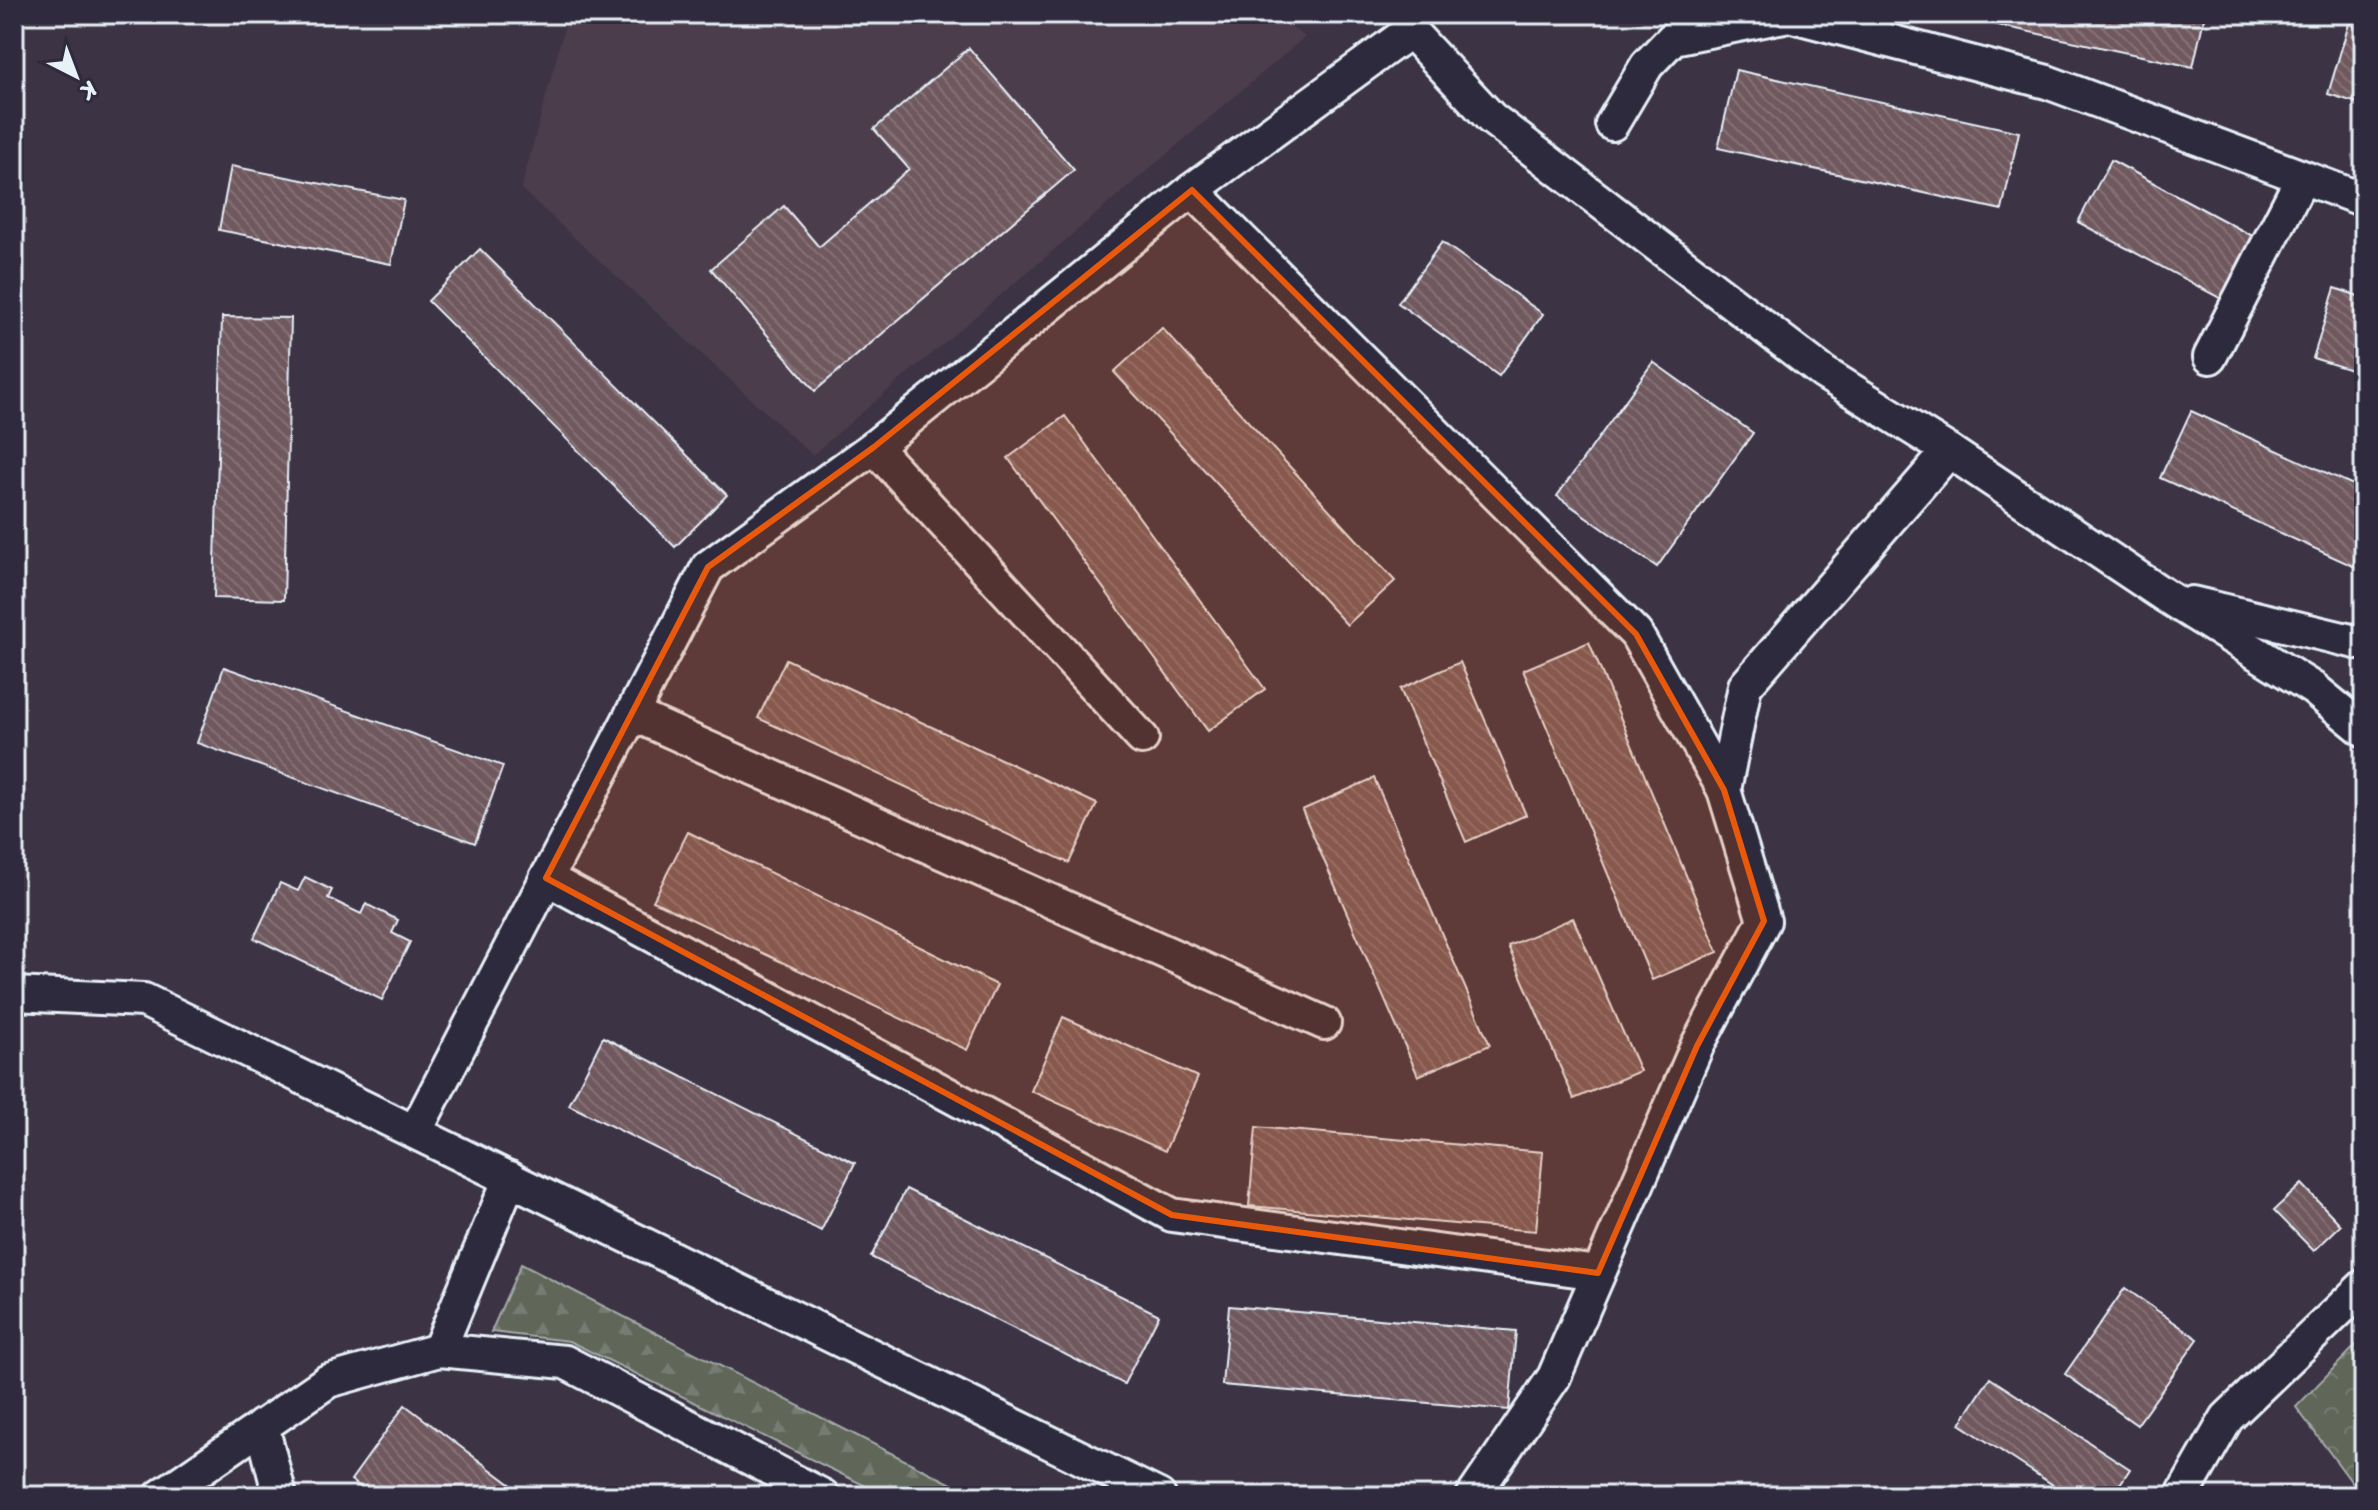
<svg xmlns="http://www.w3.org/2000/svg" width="2378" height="1510" font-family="Sriracha,sans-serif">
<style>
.built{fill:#4b3e4c}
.forest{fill:url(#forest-firs);stroke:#a4aca8;stroke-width:2}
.park{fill:url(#park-crowns);stroke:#a4aca8;stroke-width:2}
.building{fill:url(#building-back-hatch);stroke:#e8f1f8;stroke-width:2}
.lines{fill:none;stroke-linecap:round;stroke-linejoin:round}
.minor-casing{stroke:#e8f1f8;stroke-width:38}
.minor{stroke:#2f2a3d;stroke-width:32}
.marked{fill:#e8590c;fill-opacity:0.2;stroke:#e8590c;stroke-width:6;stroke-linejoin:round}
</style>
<defs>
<pattern id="forest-firs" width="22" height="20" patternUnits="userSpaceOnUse" patternTransform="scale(2)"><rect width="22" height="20" fill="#606659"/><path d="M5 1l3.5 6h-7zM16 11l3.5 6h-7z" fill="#777c72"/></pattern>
<pattern id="park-crowns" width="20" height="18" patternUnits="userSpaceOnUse" patternTransform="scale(2)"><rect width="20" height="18" fill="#606659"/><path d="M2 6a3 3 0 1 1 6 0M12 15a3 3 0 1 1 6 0" fill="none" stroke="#777c72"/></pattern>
<pattern id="building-back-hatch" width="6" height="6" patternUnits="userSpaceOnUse" patternTransform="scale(2)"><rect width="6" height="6" fill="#6f595e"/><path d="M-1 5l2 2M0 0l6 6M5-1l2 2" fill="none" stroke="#847176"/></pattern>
</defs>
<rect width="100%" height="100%" fill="#3c3344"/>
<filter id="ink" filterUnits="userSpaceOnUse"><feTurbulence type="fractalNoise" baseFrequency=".0125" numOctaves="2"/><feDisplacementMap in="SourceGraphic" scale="16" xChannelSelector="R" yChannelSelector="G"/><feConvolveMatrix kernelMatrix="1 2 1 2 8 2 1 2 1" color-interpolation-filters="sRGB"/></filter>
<g filter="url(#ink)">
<polygon class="built" points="568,14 1271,14 1305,37 812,455 521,189"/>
<polygon class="forest" points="521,1264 975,1496 886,1496 569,1341 491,1332"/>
<polygon class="park" points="2364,1337 2364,1496 2362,1496 2296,1407"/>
<g class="building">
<polygon points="1946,14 2205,14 2193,67"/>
<polygon points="2351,17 2364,21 2364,105 2328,94"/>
<polygon points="969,48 1074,170 815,391 711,269 784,206 819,247 909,169 874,129"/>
<polygon points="1736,70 2019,132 2002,210 1718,148"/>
<polygon points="2111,160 2260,240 2227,302 2078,222"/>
<polygon points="231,166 404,200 391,264 219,230"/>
<polygon points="1442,242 1543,314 1499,376 1398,303"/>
<polygon points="480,249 727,495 675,547 428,301"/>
<polygon points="2335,288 2364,298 2364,374 2313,358"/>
<polygon points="222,317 291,318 284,600 214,598"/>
<polygon points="1162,328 1395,581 1347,625 1114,372"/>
<polygon points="1653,362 1753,433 1657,567 1557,496"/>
<polygon points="2191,411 2364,490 2364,571 2160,478"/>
<polygon points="1065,416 1265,689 1208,731 1008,458"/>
<polygon points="1589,642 1718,952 1652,980 1523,670"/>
<polygon points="786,659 1097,804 1069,863 758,718"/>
<polygon points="1460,662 1526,815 1466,842 1400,689"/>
<polygon points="224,667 503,766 475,843 197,743"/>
<polygon points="1374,778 1490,1045 1418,1076 1302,810"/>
<polygon points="688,832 997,985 967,1050 653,901"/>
<polygon points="305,877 332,890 328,898 361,914 366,904 398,920 392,933 410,942 382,1000 254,938 280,883 298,891"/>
<polygon points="1573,918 1640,1071 1574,1099 1508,946"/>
<polygon points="1063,1017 1198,1077 1165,1151 1031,1091"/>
<polygon points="603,1037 855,1163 821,1231 569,1105"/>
<polygon points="1256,1127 1543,1152 1536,1231 1249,1206"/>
<polygon points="2302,1184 2341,1225 2314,1251 2274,1210"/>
<polygon points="906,1189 1159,1315 1124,1384 871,1257"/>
<polygon points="2125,1288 2198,1339 2137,1425 2065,1374"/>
<polygon points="1229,1306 1516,1331 1509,1410 1222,1385"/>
<polygon points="1990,1378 2130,1469 2112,1496 2070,1496 1960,1424"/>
<polygon points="405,1405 526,1496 372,1496 351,1480"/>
</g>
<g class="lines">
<g class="minor-casing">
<g id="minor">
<polyline points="1406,14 1410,31 1491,118 1824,373 1949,451 2167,597 2314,689 2364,730"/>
<polyline points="1612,124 1647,65 1673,38 1789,15 2047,82 2364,200"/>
<polyline points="1192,190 1636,634 1724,790 1764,921 1697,1046 1554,1377 1473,1496"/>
<polyline points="2210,357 2302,178"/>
<polyline points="874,447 1142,738"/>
<polyline points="2192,603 2364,644"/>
<polyline points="632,714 1324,1023"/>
<polyline points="1724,790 1745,686 1949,451"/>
<polyline points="546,878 1172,1215 1598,1273"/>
<polyline points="14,994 144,1000 1159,1496"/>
<polyline points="415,1132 708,567 874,447 1192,190 1410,31"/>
<polyline points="439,1350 510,1178"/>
<polyline points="262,1426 280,1496"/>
<polyline points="161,1496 328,1381 439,1350 565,1362 823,1496"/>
<polyline points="2182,1496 2227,1418 2364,1286"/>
</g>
</g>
<use href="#minor" class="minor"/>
</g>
</g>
<path class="marked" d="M 1192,190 L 1636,634 L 1724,790 L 1764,921 L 1697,1046 L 1598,1273 L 1172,1215 L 546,878 L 708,567 L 874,447 Z"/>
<rect width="2378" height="1510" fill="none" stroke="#2f2a3d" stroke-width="48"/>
<rect x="24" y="24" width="2330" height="1462" fill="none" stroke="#e8f1f8" stroke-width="3" filter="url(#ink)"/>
<g transform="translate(76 76) rotate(138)" stroke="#2f2a3d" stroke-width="6" paint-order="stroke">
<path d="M0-6L14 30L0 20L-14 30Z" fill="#e8f1f8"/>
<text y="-12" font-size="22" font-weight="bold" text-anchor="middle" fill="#e8f1f8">K</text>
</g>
</svg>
